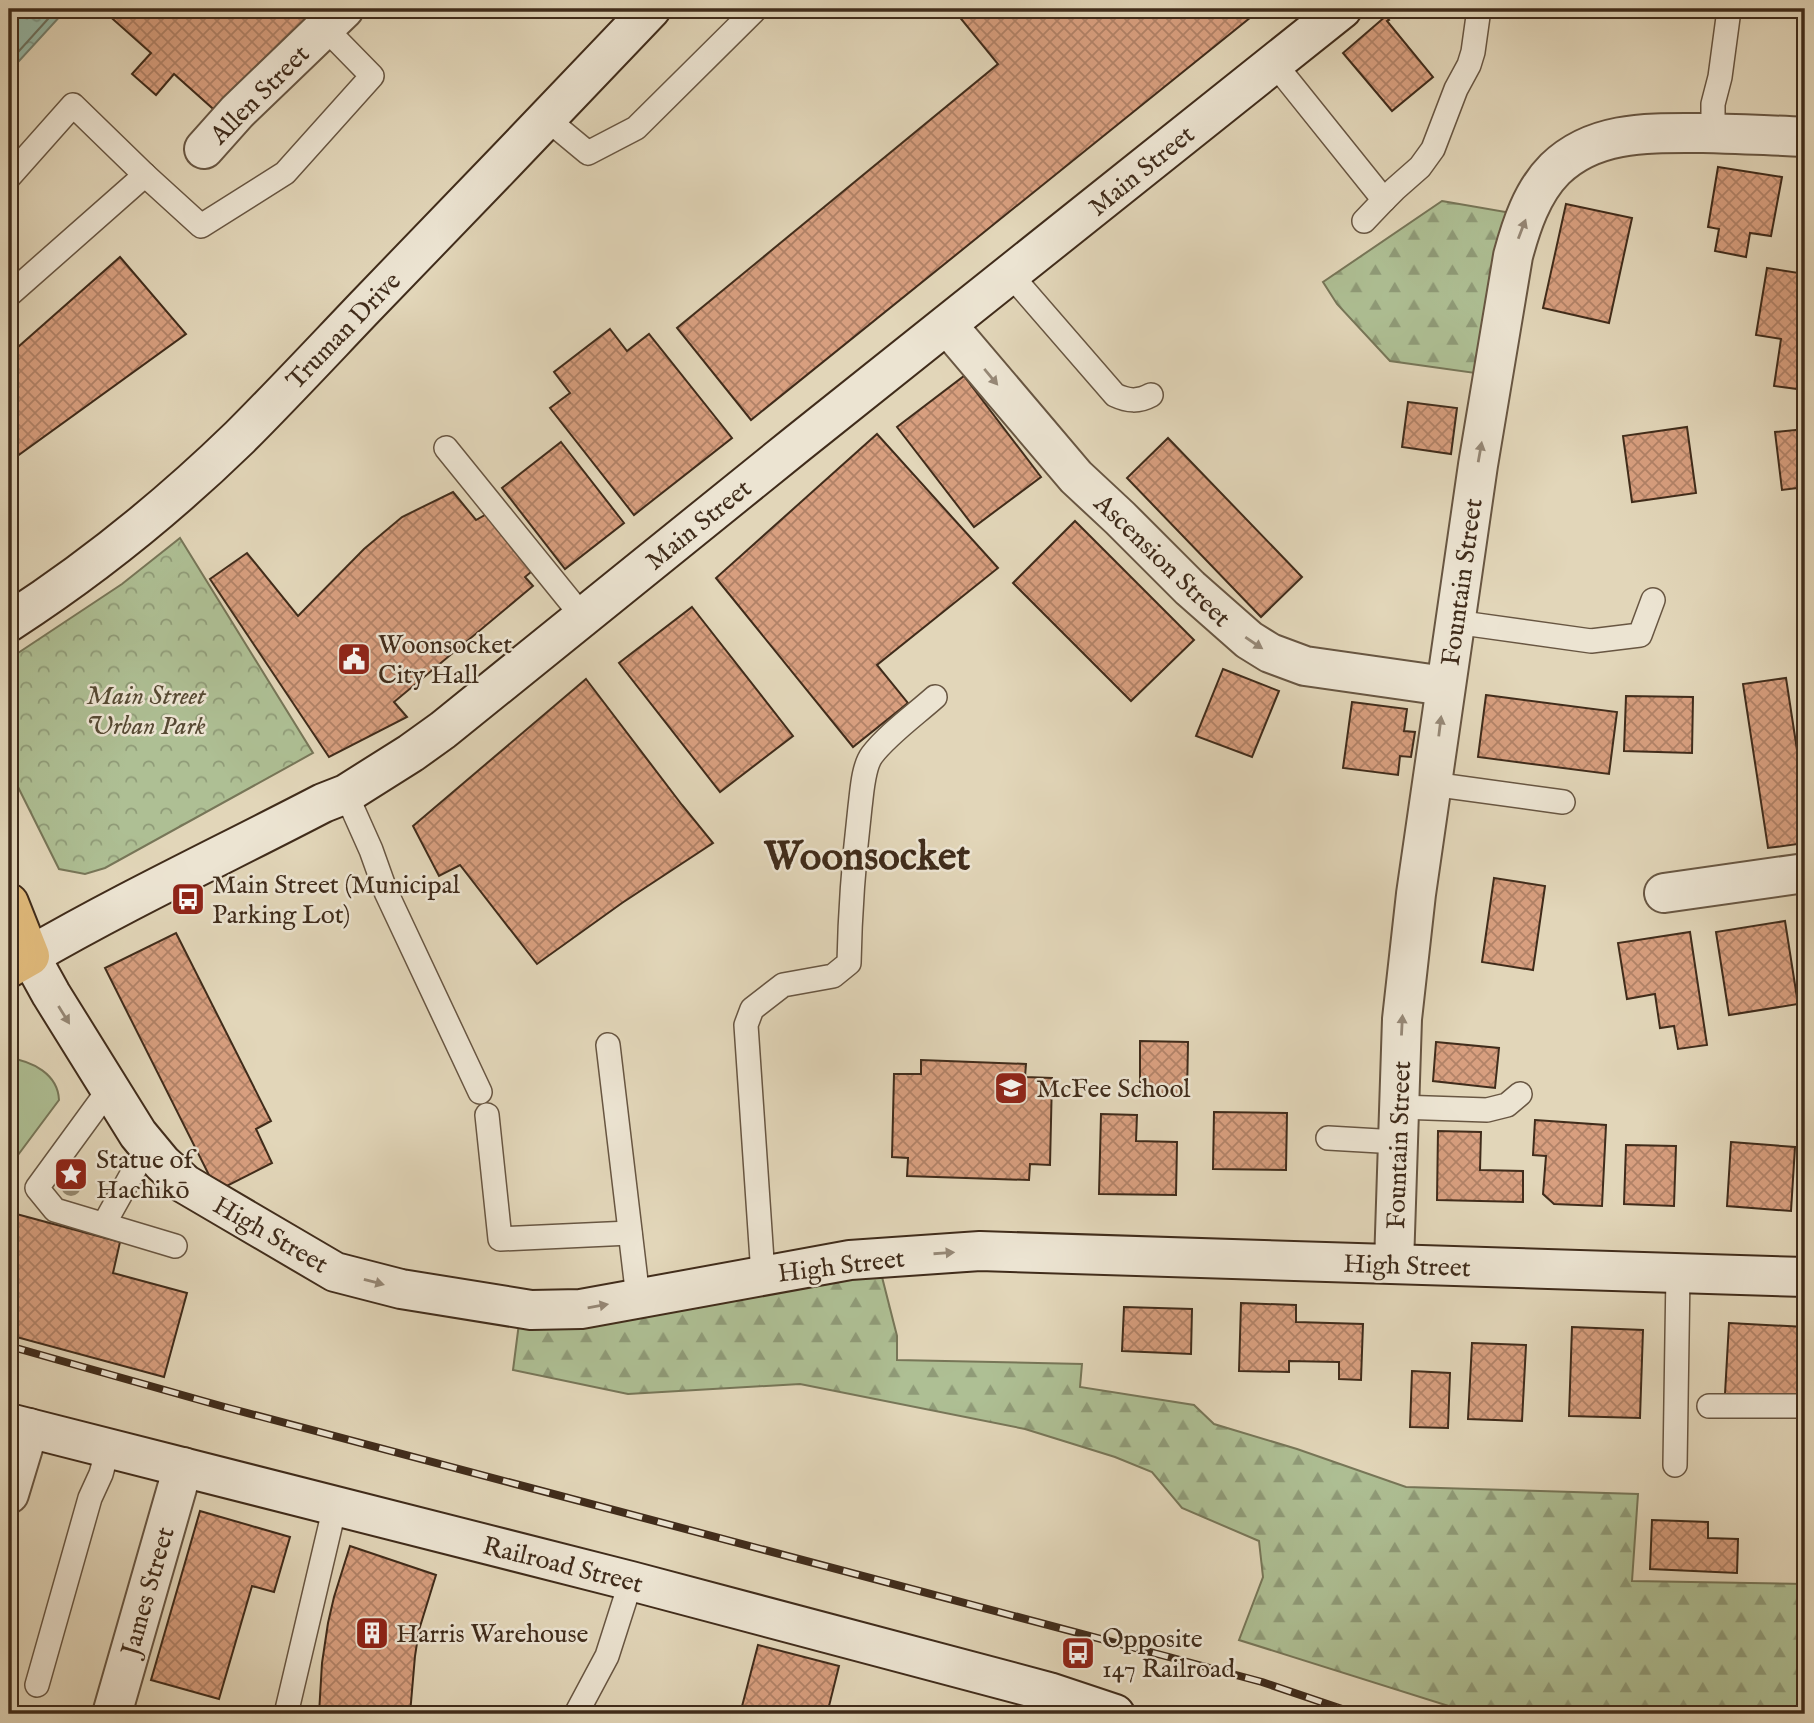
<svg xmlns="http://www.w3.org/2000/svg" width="1814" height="1723" font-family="'IM FELL English',serif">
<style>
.forest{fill:url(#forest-firs);stroke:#777658;stroke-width:2}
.park{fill:url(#park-crowns);stroke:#777658;stroke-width:2}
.garden{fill:#aebf94;stroke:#777658;stroke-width:2}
.water{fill:url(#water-ripples);stroke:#748170;stroke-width:2}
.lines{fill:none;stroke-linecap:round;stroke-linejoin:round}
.shore{stroke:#6b7362;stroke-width:2}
.building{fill:url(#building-cross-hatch);stroke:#402c1b;stroke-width:2}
.lane-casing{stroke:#685642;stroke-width:26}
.street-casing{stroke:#685642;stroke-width:42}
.secondary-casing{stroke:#402c1b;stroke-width:42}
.primary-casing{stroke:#402c1b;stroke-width:42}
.lane{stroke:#ece4d2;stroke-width:23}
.street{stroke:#ece4d2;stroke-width:38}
.secondary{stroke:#ece4d2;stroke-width:38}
.primary{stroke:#e1bb7c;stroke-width:38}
.rail-casing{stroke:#402c1b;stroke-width:8}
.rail{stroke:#ece4d2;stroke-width:5;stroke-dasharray:16;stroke-linecap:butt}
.tree{fill:#95886f}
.oneway{fill:#968876}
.labels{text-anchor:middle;stroke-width:5;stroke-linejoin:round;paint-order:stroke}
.street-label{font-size:26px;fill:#402c1b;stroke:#ece4d2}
.poi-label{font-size:26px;fill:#402c1b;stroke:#ece4d2;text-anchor:start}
.park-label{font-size:26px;font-style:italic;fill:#564933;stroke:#ece4d2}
.town-label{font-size:40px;font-weight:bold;fill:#402c1b;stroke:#ece4d2}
</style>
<defs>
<pattern id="forest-firs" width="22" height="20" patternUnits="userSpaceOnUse" patternTransform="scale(1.75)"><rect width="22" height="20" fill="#aebf94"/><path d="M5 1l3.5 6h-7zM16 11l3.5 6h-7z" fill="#8f9b78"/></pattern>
<pattern id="park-crowns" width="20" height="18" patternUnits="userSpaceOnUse" patternTransform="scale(1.75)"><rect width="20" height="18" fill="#aebf94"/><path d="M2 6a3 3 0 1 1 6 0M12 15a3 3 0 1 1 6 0" fill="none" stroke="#8f9b78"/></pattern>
<pattern id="water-ripples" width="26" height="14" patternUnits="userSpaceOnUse" patternTransform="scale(1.75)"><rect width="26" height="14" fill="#96baa9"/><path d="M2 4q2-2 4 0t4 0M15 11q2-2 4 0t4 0" fill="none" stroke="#7c9789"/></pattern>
<pattern id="building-cross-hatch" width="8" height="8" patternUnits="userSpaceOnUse" patternTransform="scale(1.75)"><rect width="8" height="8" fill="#d89f7f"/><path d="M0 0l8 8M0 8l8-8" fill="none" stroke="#b18267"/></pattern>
</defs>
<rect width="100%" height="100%" fill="#e2d6b9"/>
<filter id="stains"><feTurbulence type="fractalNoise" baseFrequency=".00286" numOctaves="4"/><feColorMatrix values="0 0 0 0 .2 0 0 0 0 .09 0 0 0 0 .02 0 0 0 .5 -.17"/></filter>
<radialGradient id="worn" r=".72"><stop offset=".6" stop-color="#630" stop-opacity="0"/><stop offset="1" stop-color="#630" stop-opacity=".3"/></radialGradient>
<g class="forest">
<polygon points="1442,201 1523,215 1489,375 1390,361 1337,304 1323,282"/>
<polygon points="763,1263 882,1277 897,1336 897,1360 1082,1364 1080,1387 1194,1405 1214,1424 1297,1449 1406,1487 1638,1494 1632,1581 1805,1584 1805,1714 1474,1714 1239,1640 1263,1577 1259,1541 1182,1508 1152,1472 1115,1457 1025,1429 800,1384 628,1394 513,1370 523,1292 555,1294"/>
</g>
<polygon class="park" points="180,538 313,753 105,868 85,874 59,869 9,769 9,659 122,584"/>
<path class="garden" d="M 9,1058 C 32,1061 58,1074 59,1100 L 9,1167 Z"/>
<polygon class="water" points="9,9 64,9 63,13 9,72"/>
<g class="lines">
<polyline class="shore" points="9,62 57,9"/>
</g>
<g class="building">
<polygon points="110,9 316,9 220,115 174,74 156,95 132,74 151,53 106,13"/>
<polygon points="953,9 1261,9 751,420 677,328 998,64"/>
<polygon points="1740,9 1805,9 1805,17"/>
<polygon points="1386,16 1389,20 1387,21 1433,77 1392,111 1343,53"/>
<polygon points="1718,167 1782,177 1771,236 1750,233 1746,257 1715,251 1719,229 1708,227"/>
<polygon points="1566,204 1632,218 1609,323 1543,308"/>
<polygon points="120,257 186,334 9,462 9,355"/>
<polygon points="1767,268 1805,274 1805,390 1774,386 1781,339 1756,335"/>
<polygon points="610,329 627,351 649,334 732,438 634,515 550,408 570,393 554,372"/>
<polygon points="964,376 1041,477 974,527 897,427"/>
<polygon points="1408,402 1457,408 1451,454 1402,447"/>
<polygon points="1687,427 1696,493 1632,502 1623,436"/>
<polygon points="1805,429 1805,487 1782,490 1775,432"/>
<polygon points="877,434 998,568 877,665 908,703 853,747 716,578"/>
<polygon points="1168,438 1302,577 1261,617 1127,478"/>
<polygon points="561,442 624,523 565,569 502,488"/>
<polygon points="453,492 476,520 492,511 538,566 525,577 533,586 394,702 407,717 329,757 210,579 247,553 298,616 364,549 402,517"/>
<polygon points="1075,521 1194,640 1131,701 1013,583"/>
<polygon points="692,607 793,736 720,792 619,663"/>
<polygon points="1223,669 1279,691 1252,757 1196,736"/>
<polygon points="1786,678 1799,763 1805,762 1805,843 1768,848 1743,684"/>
<polygon points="586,679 682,805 713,843 622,903 537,964 460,865 439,876 413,826"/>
<polygon points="1486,695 1617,712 1609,774 1478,757"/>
<polygon points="1626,696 1693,697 1692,753 1624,751"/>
<polygon points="1352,702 1407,709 1404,731 1415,732 1411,757 1400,756 1398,775 1343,768"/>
<polygon points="1494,878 1545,886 1533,970 1482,962"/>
<polygon points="1785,921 1798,1004 1729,1015 1716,932"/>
<polygon points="1690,932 1707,1045 1678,1049 1674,1026 1660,1028 1655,994 1627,999 1618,943"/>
<polygon points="176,933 271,1121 256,1129 272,1163 217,1191 105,968"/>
<polygon points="1140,1041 1188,1042 1187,1096 1140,1095"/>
<polygon points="1436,1042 1499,1048 1495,1088 1433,1081"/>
<polygon points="921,1060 1026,1064 1025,1077 1052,1078 1050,1165 1030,1164 1029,1180 907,1176 908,1158 892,1157 894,1074 921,1074"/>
<polygon points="1214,1112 1287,1113 1286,1170 1213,1169"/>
<polygon points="1101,1114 1137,1115 1136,1141 1177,1142 1176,1195 1099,1194"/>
<polygon points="1535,1120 1606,1125 1602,1206 1554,1204 1543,1194 1546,1156 1533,1155"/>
<polygon points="1438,1131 1481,1132 1480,1170 1523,1171 1523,1202 1437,1200"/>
<polygon points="1731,1142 1795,1147 1791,1211 1727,1206"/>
<polygon points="1626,1145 1676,1146 1674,1206 1624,1204"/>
<polygon points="1803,1154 1805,1154 1805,1222 1800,1222"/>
<polygon points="9,1212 120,1242 113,1273 187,1293 164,1377 9,1335"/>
<polygon points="1241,1303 1296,1305 1296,1322 1363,1324 1361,1380 1339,1379 1339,1362 1289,1361 1289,1372 1239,1371"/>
<polygon points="1124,1307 1192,1309 1191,1354 1122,1351"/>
<polygon points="1729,1323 1805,1327 1805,1398 1725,1394"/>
<polygon points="1572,1327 1643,1330 1640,1418 1569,1416"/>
<polygon points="1472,1343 1526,1345 1522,1421 1468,1419"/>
<polygon points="1412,1371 1450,1373 1448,1428 1410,1427"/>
<polygon points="200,1511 290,1537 274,1592 252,1586 219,1699 151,1680"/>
<polygon points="1652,1520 1708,1522 1708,1538 1738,1539 1737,1573 1650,1569"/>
<polygon points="350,1546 436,1575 419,1630 415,1656 410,1714 319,1714 322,1663 328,1623 334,1597"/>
<polygon points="758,1645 839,1666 827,1714 740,1714"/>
</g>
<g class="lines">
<g class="lane-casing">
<g id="lane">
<polyline points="1274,63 1384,200 1395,189 1420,167 1433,149 1456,89 1469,65 1473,52 1479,9"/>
<polyline points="547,119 588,153 636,128 756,9"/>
<polyline points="1713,134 1713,104 1720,77 1729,10"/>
<polyline points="9,177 73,105 145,175 201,226 285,173 372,76 325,28"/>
<polyline points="1364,221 1384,200"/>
<path d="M 1010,274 L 1115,395 C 1128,401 1138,402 1151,395"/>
<polyline points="9,295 145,175"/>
<polyline points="446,448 583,617"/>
<polyline points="1455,622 1591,641 1640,635 1653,600"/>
<polyline points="1432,784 1563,802"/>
<polyline points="346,794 371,850 386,892 480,1092"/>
<polyline points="608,1045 638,1298"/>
<polyline points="110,1088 37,1188 55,1210 175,1246"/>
<polyline points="1399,1107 1487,1110 1507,1105 1520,1094"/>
<polyline points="487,1115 500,1239 630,1233"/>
<polyline points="1328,1138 1397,1142"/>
<polyline points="104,1224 147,1147"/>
<path d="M 763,1275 L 746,1025 L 752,1009 L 783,985 L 833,976 L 849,963 C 850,911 854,859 860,807 C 862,792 863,767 872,755 C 887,735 916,714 935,697"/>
<polyline points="1709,1406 1805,1406"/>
<polyline points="1675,1465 1678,1273"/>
<polyline points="37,1685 90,1498 101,1474 108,1448"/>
<polyline points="286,1714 335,1506"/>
<polyline points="576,1714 607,1656 631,1581"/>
</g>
</g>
<g class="street-casing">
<g id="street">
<polyline points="204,149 237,112 344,9"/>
<polyline points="947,325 1076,477 1120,518 1190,588 1249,640 1270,653 1305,666 1445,686"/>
<polyline points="1664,893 1805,873"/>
<path d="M 1394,1264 L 1402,1019 L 1416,894 L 1478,465 L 1513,256 C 1521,226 1532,192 1555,169 C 1595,130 1651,133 1703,133 C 1737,134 1771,135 1805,137"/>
<polyline points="9,1494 29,1428"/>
<polyline points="112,1714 183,1467"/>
</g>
</g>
<g class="secondary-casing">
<g id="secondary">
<path d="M 1342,9 L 797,444 L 443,730 L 411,753 L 346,794 L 323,803 C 225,854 125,901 30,956 L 51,994 L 138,1134 L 162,1163 L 185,1184 L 335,1272 L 401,1289 L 531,1310 L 581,1309 L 850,1260 L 980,1251 L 1805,1277"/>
<path d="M 9,622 C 91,569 169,506 240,437 C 282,395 323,351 365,307 C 461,208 556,109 651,9"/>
<polyline points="9,1423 631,1581 1049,1692 1115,1714"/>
</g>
</g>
<g class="primary-casing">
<polyline id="primary" points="9,903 30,956 9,968"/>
</g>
<use href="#lane" class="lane"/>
<use href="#street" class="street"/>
<use href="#secondary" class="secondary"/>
<use href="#primary" class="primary"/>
<g class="rail-casing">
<polyline id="rail" points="9,1346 221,1406 1169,1657 1262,1682 1357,1714"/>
</g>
<use href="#rail" class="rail"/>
</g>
<circle class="tree" cx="71" cy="1186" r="10"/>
<defs><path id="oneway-solid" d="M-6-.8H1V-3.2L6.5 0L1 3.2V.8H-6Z" transform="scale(1.75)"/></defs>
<g class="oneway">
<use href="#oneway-solid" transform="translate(1522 229) rotate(-69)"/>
<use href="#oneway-solid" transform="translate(991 377) rotate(50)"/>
<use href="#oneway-solid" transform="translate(1480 452) rotate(-80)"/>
<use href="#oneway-solid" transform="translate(1254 643) rotate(34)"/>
<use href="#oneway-solid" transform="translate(1440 726) rotate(-83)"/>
<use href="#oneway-solid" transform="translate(64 1015) rotate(58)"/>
<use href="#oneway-solid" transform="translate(1402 1025) rotate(-87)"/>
<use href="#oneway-solid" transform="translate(944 1253) rotate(-4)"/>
<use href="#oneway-solid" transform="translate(374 1282) rotate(15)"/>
<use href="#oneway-solid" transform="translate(598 1306) rotate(-10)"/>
</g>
<defs>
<g id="civic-square" transform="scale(1.75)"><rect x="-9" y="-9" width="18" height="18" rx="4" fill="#8f2418" stroke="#ece4d2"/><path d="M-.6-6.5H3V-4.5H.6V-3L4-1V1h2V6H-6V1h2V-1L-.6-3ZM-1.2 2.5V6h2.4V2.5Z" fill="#fff"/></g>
<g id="bus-square" transform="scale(1.75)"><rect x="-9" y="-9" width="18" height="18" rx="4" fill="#8f2418" stroke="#ece4d2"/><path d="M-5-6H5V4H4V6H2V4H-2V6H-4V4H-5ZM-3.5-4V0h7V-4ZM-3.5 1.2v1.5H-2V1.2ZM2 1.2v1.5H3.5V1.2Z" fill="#fff"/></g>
<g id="school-square" transform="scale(1.75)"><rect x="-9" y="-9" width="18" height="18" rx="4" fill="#8f2418" stroke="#ece4d2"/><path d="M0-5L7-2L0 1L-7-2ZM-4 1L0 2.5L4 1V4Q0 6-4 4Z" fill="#fff"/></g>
<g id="sight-square" transform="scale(1.75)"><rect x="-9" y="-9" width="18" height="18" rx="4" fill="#8f2418" stroke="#ece4d2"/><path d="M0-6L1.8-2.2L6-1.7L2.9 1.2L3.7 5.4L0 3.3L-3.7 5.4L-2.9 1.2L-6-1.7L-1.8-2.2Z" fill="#fff"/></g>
<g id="building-square" transform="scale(1.75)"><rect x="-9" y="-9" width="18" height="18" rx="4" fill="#8f2418" stroke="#ece4d2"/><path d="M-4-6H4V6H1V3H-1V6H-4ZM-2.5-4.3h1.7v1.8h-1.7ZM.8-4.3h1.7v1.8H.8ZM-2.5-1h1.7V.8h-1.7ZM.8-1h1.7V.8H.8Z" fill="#fff"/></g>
</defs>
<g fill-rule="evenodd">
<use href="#civic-square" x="354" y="659"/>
<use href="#bus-square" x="188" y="899"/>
<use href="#school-square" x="1011" y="1088"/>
<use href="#sight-square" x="71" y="1174"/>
<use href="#building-square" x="372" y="1633"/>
<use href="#bus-square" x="1078" y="1653"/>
</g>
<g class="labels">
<g class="street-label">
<text transform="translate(259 94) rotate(-45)" y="9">Allen Street</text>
<text transform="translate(1141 170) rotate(-39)" y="9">Main Street</text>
<text transform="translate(343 330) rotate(-46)" y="9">Truman Drive</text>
<text transform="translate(698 524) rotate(-39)" y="9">Main Street</text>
<text transform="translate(1163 560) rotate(44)" y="9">Ascension Street</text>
<text transform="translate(1461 582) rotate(-82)" y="9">Fountain Street</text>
<text transform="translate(1398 1145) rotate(-88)" y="9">Fountain Street</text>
<text transform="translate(271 1234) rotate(30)" y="9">High Street</text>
<text transform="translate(841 1265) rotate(-7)" y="9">High Street</text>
<text transform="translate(1407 1265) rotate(2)" y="9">High Street</text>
<text transform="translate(563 1564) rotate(14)" y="9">Railroad Street</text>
<text transform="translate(147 1591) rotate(-74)" y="9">James Street</text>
</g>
<g class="poi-label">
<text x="378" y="653">Woonsocket<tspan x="378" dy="30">City Hall</tspan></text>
<text x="212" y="893">Main Street (Municipal<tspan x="212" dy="30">Parking Lot)</tspan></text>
<text x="1036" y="1097">McFee School</text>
<text x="96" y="1168">Statue of<tspan x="96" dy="30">Hachikō</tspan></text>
<text x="396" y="1642">Harris Warehouse</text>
<text x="1102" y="1647">Opposite<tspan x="1102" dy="30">147 Railroad</tspan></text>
</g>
<g class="park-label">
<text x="146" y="704">Main Street<tspan x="146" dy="30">Urban Park</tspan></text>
</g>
<g class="town-label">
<text x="867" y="869">Woonsocket</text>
</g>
</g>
<rect width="1814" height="1723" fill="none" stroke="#e2d6b9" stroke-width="35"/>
<rect x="10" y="10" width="1793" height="1702" fill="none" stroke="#402c1b" stroke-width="3.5"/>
<rect x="18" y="18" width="1779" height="1688" fill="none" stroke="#402c1b" stroke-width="2"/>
<rect width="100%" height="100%" filter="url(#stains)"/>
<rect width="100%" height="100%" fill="url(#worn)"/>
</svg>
